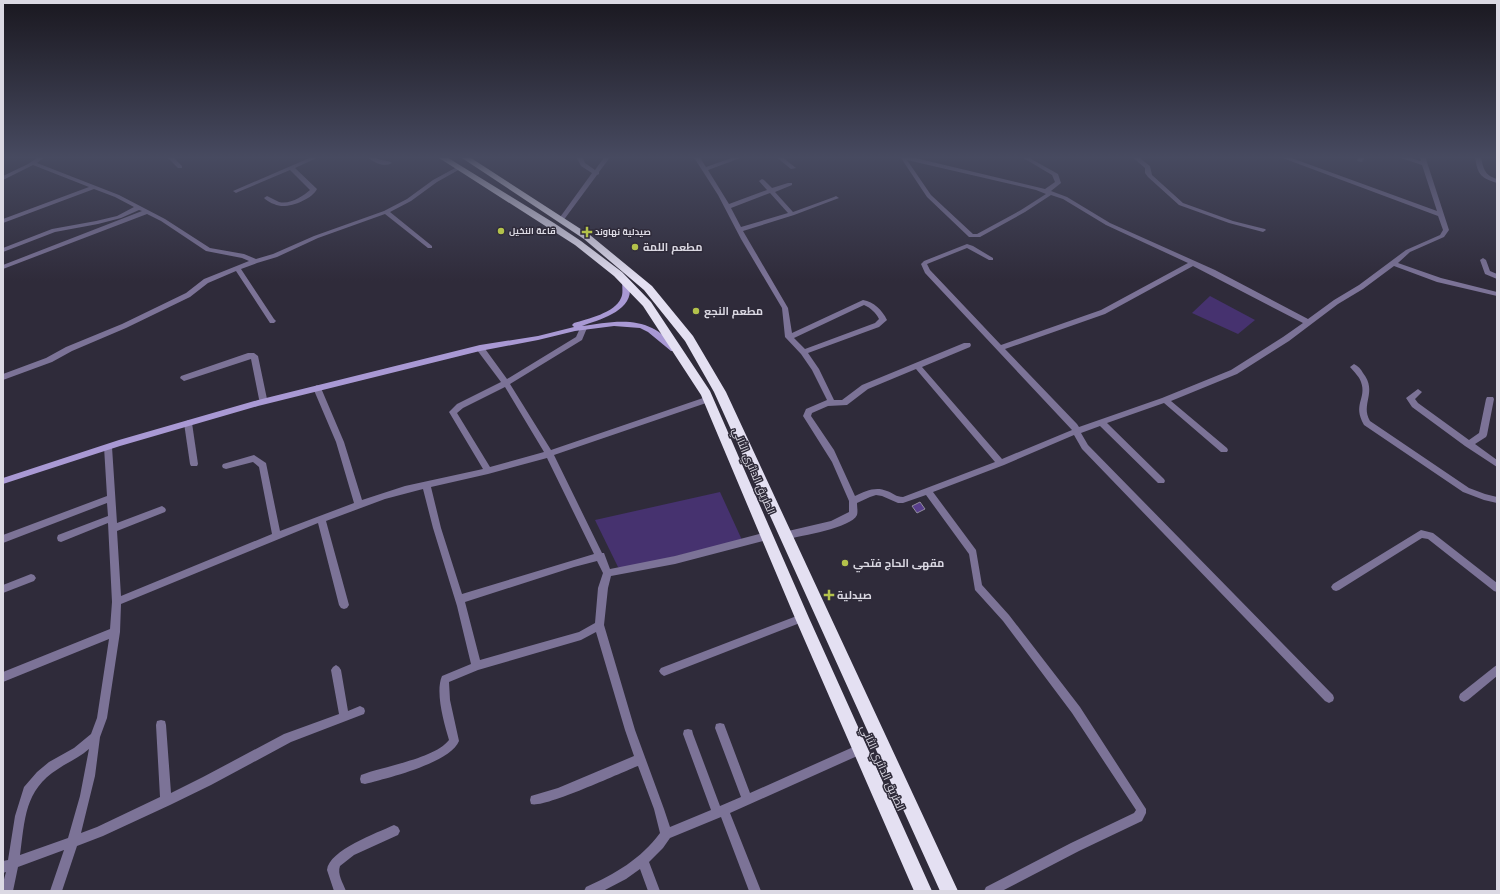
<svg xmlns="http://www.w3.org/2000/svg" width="1500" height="894" font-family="'Nunito Sans',Cairo,sans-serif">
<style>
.green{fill:#46326f}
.building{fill:#593f8d;stroke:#918c9e}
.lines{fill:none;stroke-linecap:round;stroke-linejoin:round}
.street{fill:#7c7397;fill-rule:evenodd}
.secondary{fill:#a999d4;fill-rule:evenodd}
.highway{fill:#e4e0f2;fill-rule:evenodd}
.poi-dot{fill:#b3c24b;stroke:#2f2b3a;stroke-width:1.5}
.labels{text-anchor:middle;stroke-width:3;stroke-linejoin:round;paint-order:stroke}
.far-poi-label{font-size:9px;font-weight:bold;fill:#dbd9e3;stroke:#2f2b3a;text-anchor:start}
.poi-label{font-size:11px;font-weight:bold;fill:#dbd9e3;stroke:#2f2b3a;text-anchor:start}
.street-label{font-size:11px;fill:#dbd9e3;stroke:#2f2b3a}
</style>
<rect width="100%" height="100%" fill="#2f2b3a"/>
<g class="green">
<polygon points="1210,296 1255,320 1238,334 1192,313"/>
<polygon points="720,492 742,540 623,569 618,567 595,520"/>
</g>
<polygon class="building" points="920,502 925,509 917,513 912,506"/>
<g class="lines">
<g class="street">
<polygon points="3,156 8,156 3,158"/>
<polygon points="40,156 46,156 37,163 119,195 165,219 210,248 244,254 256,259 273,254 314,236 384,211 407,199 433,180 457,167 462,168 437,182 411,201 390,212 432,246 432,248 428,248 385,214 318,238 277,257 257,263 241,269 274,319 276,321 274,323 270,323 236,271 208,283 190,297 126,328 72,351 52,362 3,380 3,374 46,358 66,347 122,324 186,293 204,279 249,261 242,258 206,251 161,221 147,214 3,269 3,265 142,211 139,210 121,218 98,224 55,232 3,252 3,248 52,229 96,221 117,216 134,207 115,197 94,189 3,223 3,219 89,187 33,165 3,180 3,176 28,164"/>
<polygon points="166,156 172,156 182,166 182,168 178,168"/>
<path d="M 314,156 L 321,156 L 295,168 L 317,189 C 312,199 292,207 281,206 C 275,205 268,202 264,198 L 267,196 C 271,198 275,200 279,202 C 290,205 303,196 310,190 L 290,170 L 238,192 L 236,193 L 233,191 Z"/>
<path d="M 366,156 L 372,156 C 381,162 386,159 392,163 C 383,168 373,162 366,156 Z"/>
<polygon points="576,156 582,156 585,163 595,170 605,156 611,156 599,172 599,174 597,175 563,221 561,222 558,220 592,173 581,166"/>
<path d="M 693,156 L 699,156 L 706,167 L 737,156 L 744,156 L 743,157 L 708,170 L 729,204 L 767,190 L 759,181 L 762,179 L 764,180 L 772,188 L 788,183 L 792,183 L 792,185 L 775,192 L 793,212 L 834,197 L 836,196 L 839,198 L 794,215 L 743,231 L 788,308 L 792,333 L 863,300 C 874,302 882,310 887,320 L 879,327 L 808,353 L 819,369 L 834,400 L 842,400 L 862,385 L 964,343 L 970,343 L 971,345 L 970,347 L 922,367 L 1002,459 L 1072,430 L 925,273 L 921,264 L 924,261 L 967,244 L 973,246 L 993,258 L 993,260 L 989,260 L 967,248 L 927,264 L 930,270 L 1001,345 L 1101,310 L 1188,263 L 1106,225 L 1063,199 L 1051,195 L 1025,212 L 980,237 L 969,237 L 927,197 L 901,158 L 897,157 L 896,156 L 907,156 L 1045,189 L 1055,182 L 1052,175 L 1020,156 L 1026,156 L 1058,174 L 1061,183 L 1051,191 L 1067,197 L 1110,223 L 1215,270 L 1308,319 L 1334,300 L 1359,285 L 1406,250 L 1440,235 L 1443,230 L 1438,216 L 1280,157 L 1279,156 L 1286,156 L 1437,211 L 1422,165 L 1395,156 L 1403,156 L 1421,161 L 1419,156 L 1425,156 L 1449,230 L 1444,237 L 1410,252 L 1398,263 L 1441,278 L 1497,292 L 1497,296 L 1437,282 L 1394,266 L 1363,289 L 1338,304 L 1289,341 L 1237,374 L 1171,401 L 1227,448 L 1228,450 L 1227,452 L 1221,452 L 1164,403 L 1107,423 L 1164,479 L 1165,481 L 1164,483 L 1158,483 L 1100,426 L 1081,433 L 1088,445 L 1333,695 L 1334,698 L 1333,701 L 1329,703 L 1325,701 L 1082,449 L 1074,435 L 1004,465 L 933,492 L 976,550 L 982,585 L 1009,615 L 1080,707 L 1146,809 L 1146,813 L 1142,821 L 1079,851 L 1002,891 L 984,891 L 986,887 L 1071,843 L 1134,813 L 1136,810 L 1072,713 L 1003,621 L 975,590 L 969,554 L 926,495 L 903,503 L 898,503 L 882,496 L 876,495 L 870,497 L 857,503 C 857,506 858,512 857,515 C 851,528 801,536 787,539 L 784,538 L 783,535 L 784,532 L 831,521 L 849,512 L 849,501 L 832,462 L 803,416 L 806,409 L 827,400 L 812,370 L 801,354 L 785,337 L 782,308 L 741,239 L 718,195 ZM 907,160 L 1036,190 L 1046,194 L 1021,210 L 977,234 L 973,234 L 931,195 ZM 770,193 L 788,213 L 741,227 L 731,208 ZM 1193,266 L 1303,323 L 1283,337 L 1231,370 L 1162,398 L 1079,427 L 1077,424 L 1005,349 L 1105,314 ZM 864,305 C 871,308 876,313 879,319 L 875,323 L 805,349 L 794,338 ZM 916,369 L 995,462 L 903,497 C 896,497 893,493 887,491 C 876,486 865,491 855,496 L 834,450 L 811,416 L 812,413 L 828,406 L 847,405 L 868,389 Z"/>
<polygon points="775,156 781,156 796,168 791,169"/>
<polygon points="1131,156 1137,156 1150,166 1152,175 1183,203 1233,221 1265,229 1266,230 1263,232 1229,223 1179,205 1148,177 1145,173 1145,168"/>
<polygon points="1359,156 1365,156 1362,162 1357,161"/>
<path d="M 1475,156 L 1481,156 C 1483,168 1484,175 1497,179 L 1497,183 C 1480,178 1477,173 1475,156 Z"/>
<polygon points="1483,258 1486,260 1490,271 1497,274 1497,279 1485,274 1480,260"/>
<path d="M 581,326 L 583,326 L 587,328 L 582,340 L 510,384 L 551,450 L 706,397 L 712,397 L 713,399 L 712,401 L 554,455 L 602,553 L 604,553 L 610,569 L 675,556 L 767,532 L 770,533 L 771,536 L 770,539 L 767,540 L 675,564 L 611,576 L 608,588 L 604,625 L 635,730 L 664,809 L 670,827 L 711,810 L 683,734 L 684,730 L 688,729 L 692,730 L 693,734 L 720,806 L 741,797 L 715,728 L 716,724 L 720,723 L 724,724 L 750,793 L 860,744 L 864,745 L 865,749 L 864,753 L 730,813 L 761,891 L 749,891 L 721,817 L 670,838 L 663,848 L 649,862 L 660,891 L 648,891 L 640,869 L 626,879 L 603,891 L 584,891 L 586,887 C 615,874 641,859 660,833 L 654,809 L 638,766 C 622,772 543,809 531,804 L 530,800 L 531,796 L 558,788 L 634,756 L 625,730 L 596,632 L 581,640 L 478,670 L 449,682 L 450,700 L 459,741 C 450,763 388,778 365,784 L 361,783 L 360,779 L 361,775 C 384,766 434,759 449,740 C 444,723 435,692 442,676 L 471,664 L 457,606 L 433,528 L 423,489 L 385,499 L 326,521 L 349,605 L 347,608 L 344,609 L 341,608 L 339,605 L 318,523 L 121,604 L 120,632 L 107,718 L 100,737 L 95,776 L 81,833 L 97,827 L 160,797 L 156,725 L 157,721 L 161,720 L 165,721 L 166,725 L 171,793 L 203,777 L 284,734 L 339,714 L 331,670 L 333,667 L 336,665 L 339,667 L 341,670 L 348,711 L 360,706 L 364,708 L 365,711 L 364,714 L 291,742 L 211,785 L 170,805 L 103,836 L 77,846 L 62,891 L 50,891 L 64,850 L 18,867 L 13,891 L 3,891 L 3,883 L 6,872 L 3,873 L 3,861 L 8,860 L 15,816 L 24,787 L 37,772 L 49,762 L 74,748 L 91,734 L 97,718 L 109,639 L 3,682 L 3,672 L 110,629 L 112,602 L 108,523 L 61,542 L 58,541 L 57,538 L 58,535 L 108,516 L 107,503 L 3,543 L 3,535 L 107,496 L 104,447 L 105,445 L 111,445 L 112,447 L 117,523 L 162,506 L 165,508 L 166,510 L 165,512 L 117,531 L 121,596 L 272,534 L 259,467 L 253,462 L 226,469 L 223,468 L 222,466 L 223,464 L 254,455 L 266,463 L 280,531 L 354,503 L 336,442 L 313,388 L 317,385 L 321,388 L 344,442 L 362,500 L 405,486 L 483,469 L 449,412 L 457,404 L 501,382 L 477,350 L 476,348 L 477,346 L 483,346 L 507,379 L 576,337 ZM 505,387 L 544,452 L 490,467 L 457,413 L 463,408 ZM 547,458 L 594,554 L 462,594 L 441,528 L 431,487 L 488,474 ZM 597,561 L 603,573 L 598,588 L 595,623 L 579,632 L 480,660 L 465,602 L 574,567 ZM 89,749 L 80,796 L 68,838 L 20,855 C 25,820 24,790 58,769 C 68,762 79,758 89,749 Z"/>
<polygon points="248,353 254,353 258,356 267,399 266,401 260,401 259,399 251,359 184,381 180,378 181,376"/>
<path d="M 1354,364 C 1358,366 1361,369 1363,373 C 1378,392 1360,404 1370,421 L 1469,488 L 1485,494 L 1497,497 L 1497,503 L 1484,500 L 1463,492 L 1364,425 C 1352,404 1367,399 1361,382 C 1359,376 1354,372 1350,367 Z"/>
<polygon points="1418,389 1422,392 1415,399 1418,403 1469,440 1479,433 1486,399 1487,397 1493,397 1494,399 1487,435 1486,437 1475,444 1497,460 1497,467 1465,446 1412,407 1406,398"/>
<polygon points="188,420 192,423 198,464 197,466 191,466 190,464 184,423"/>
<polygon points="1421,530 1433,533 1497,583 1497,592 1494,591 1428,539 1422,538 1339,590 1336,591 1333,590 1331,587 1333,584"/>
<polygon points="31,574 34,575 36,578 34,581 3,593 3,585"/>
<polygon points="802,614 805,615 807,618 805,621 664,676 661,674 659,671 661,668"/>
<polygon points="1497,665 1497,676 1468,700 1464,702 1460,700 1459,697 1460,694 1494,667"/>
<path d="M 394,825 L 398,827 L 400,831 L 398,835 L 354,855 L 340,866 C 337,874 343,883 346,891 L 334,891 L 327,870 C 329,850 377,833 394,825 Z"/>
</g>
<path class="secondary" d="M 623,279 L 627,279 C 641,309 601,319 582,326 C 604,323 631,317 652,328 C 661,332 669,341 677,347 L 678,349 L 677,351 L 671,351 L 648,332 L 640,328 L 614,326 L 575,331 L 538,340 L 480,351 L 258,406 L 120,446 L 3,484 L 3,478 L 119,440 L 258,400 L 480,345 L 538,336 L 574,327 L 572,325 L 574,323 C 587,319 615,313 621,298 C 624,292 621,285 623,279 Z"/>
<g class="highway">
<polygon points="436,156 445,156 554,223 581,241 622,272 651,302 710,391 809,618 932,891 914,891 795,618 701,395 643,306 614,276 575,245"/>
<polygon points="459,156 468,156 590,235 652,286 693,336 726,392 958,891 940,891 714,392 685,341 644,290 584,239"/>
</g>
</g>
<linearGradient id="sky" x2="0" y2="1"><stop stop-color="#1a1820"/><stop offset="0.56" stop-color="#474a60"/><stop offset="1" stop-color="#474a60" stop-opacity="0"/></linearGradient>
<rect width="1500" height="281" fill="url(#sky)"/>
<g class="poi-dot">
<circle cx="501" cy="231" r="4"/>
<path d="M585 226h4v4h4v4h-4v4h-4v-4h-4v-4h4z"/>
<circle cx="635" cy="247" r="4"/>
<circle cx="696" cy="311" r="4"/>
<circle cx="845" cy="563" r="4"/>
<path d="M827 589h4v4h4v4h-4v4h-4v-4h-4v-4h4z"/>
</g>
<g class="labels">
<g class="far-poi-label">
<text x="509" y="234">قاعة النخيل</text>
<text x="595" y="235">صيدلية نهاوند</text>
</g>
<g class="poi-label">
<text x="643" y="251">مطعم اللمة</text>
<text x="704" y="315">مطعم النجع</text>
<text x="853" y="567">مقهى الحاج فتحي</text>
<text x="837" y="599">صيدلية</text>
</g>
<g class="street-label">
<text transform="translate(754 471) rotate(67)" y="4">الطريق الدائري الثاني</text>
<text transform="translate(883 768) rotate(66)" y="4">الطريق الدائري الثاني</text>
</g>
</g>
<rect width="1500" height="894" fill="none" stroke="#dbd9e3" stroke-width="8"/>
</svg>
